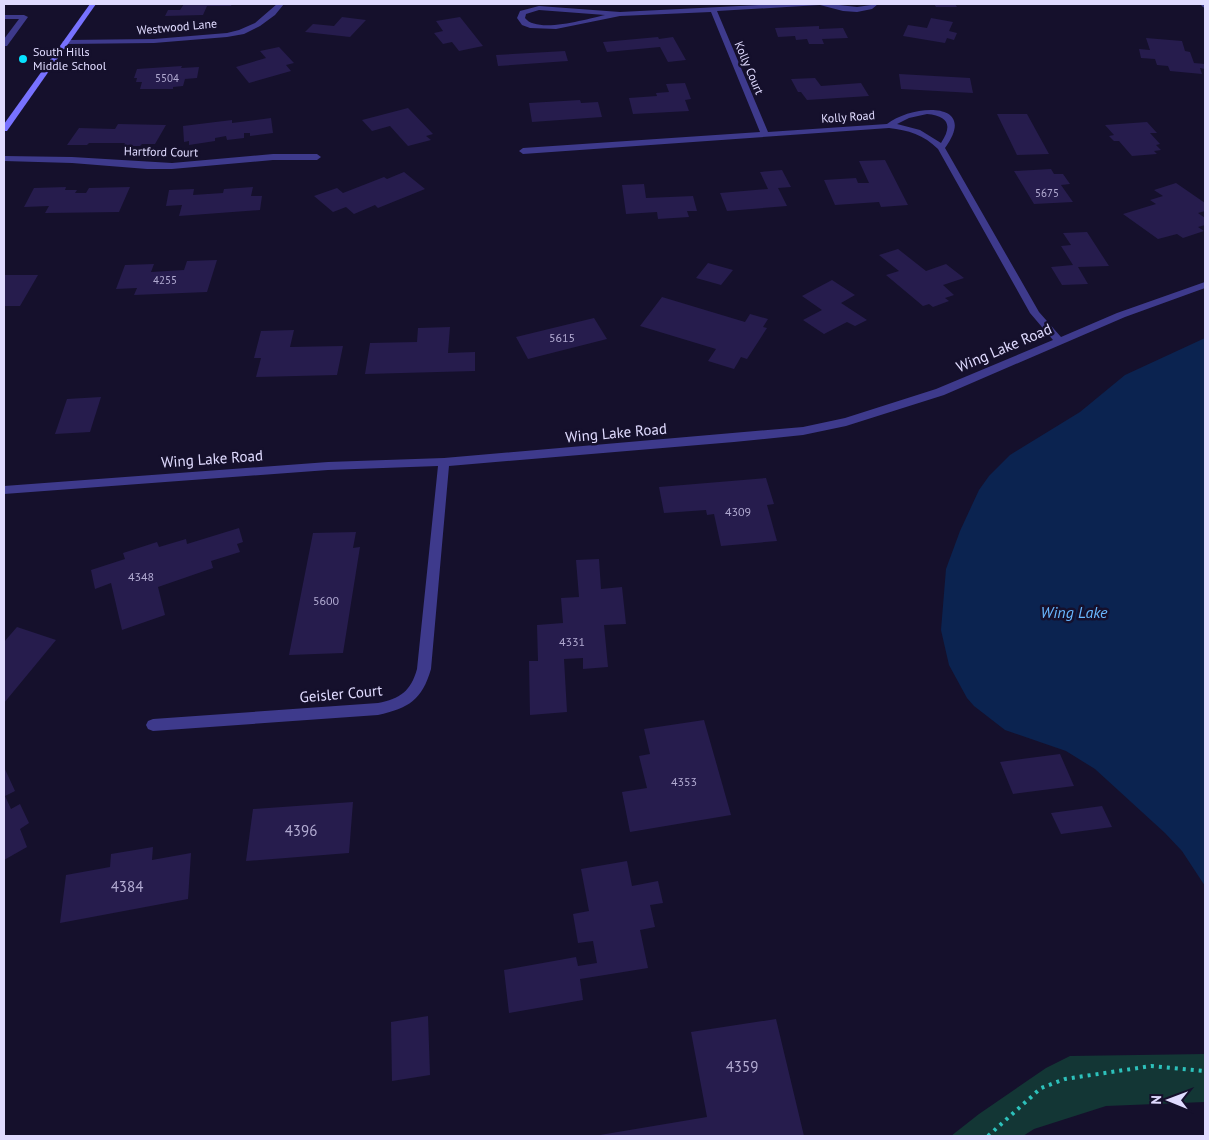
<svg xmlns="http://www.w3.org/2000/svg" width="1209" height="1140" font-family="'PT Sans',sans-serif">
<style>
.green{fill:#133635}
.water{fill:#0b2350}
.building{fill:#261c4d}
.lines{fill:none;stroke-linecap:round;stroke-linejoin:round}
.path{stroke:#2dc1bb;stroke-width:4;stroke-dasharray:3 5;stroke-linecap:butt}
.lane{fill:#3e3a8c;fill-rule:evenodd}
.street{fill:#3e3a8c;fill-rule:evenodd}
.secondary{fill:#7872ff;fill-rule:evenodd}
.poi-dot{fill:#07e2ff;stroke:#15102c;stroke-width:2}
.labels{text-anchor:middle;stroke-width:5;stroke-linejoin:round;paint-order:stroke}
.far-number-label{font-size:11px;fill:#b2abd2}
.far-street-label{font-size:12px;fill:#e0dbff;stroke:#15102c}
.far-poi-label{font-size:12px;fill:#e0dbff;stroke:#15102c;text-anchor:start}
.number-label{font-size:12px;fill:#b2abd2}
.street-label{font-size:15px;fill:#e0dbff;stroke:#15102c}
.near-number-label{font-size:15px;fill:#b2abd2}
.water-label{font-size:16px;font-style:italic;fill:#69b7ff;stroke:#15102c}
</style>
<rect width="100%" height="100%" fill="#15102c"/>
<polygon class="green" points="1205,1054 1205,1102 1106,1106 1034,1129 1023,1136 951,1136 979,1114 1046,1068 1070,1056"/>
<polygon class="water" points="1205,338 1205,886 1182,851 1165,833 1095,769 1066,751 1005,730 974,706 967,698 949,665 941,630 946,569 960,531 979,490 989,476 1010,455 1080,412 1125,375"/>
<g class="building">
<polygon points="184,4 232,4 231,6 207,6 203,15 165,16 168,10 180,10"/>
<polygon points="934,4 955,4 957,7 936,7"/>
<polygon points="342,17 366,20 350,37 305,32 313,24 334,26"/>
<polygon points="460,17 483,46 459,51 452,42 443,44 434,33 443,31 436,21"/>
<polygon points="931,18 953,22 949,31 957,33 954,40 947,38 945,43 903,36 908,25 927,28"/>
<polygon points="819,26 819,29 843,28 848,38 822,39 824,44 809,44 807,39 796,40 795,36 778,37 775,28"/>
<polygon points="658,37 659,39 673,37 686,60 668,62 660,47 607,52 603,42"/>
<polygon points="1146,38 1182,41 1185,51 1190,52 1194,63 1205,64 1205,69 1200,68 1202,74 1170,71 1168,66 1157,65 1155,59 1141,58 1139,49 1150,50"/>
<polygon points="279,47 294,63 286,65 291,71 249,83 236,67 266,58 260,51"/>
<polygon points="565,51 568,61 498,66 496,55"/>
<polygon points="182,66 181,68 199,67 197,78 185,79 183,86 173,87 173,89 140,89 142,82 136,82 137,78 134,78 137,69"/>
<polygon points="899,74 970,78 973,93 901,89"/>
<polygon points="815,78 821,86 861,83 869,96 807,100 801,92 798,92 791,79"/>
<polygon points="685,83 691,99 685,100 689,111 633,114 629,98 657,96 656,93 669,92 666,84"/>
<polygon points="580,100 581,103 598,102 602,117 532,122 529,103"/>
<polygon points="408,108 433,134 426,136 431,140 408,146 390,126 372,131 362,120"/>
<polygon points="997,114 1027,114 1049,154 1017,155"/>
<polygon points="271,118 273,133 250,136 250,133 244,133 244,138 227,140 226,136 215,138 215,141 189,145 189,141 184,142 183,126 232,120 232,123"/>
<polygon points="1147,122 1157,133 1150,133 1160,144 1156,145 1161,150 1154,151 1157,154 1132,156 1119,141 1114,141 1109,136 1114,135 1105,125"/>
<polygon points="118,124 166,125 155,144 142,144 140,146 123,146 125,143 89,143 87,145 67,145 79,128 115,129"/>
<polygon points="885,160 908,205 881,207 879,202 835,205 824,180 856,178 858,183 869,183 859,161"/>
<polygon points="1051,169 1054,174 1063,174 1070,184 1061,185 1073,202 1034,204 1014,171"/>
<polygon points="782,170 791,187 778,188 787,206 727,211 720,193 768,189 760,172"/>
<polygon points="404,172 425,189 378,208 375,205 354,214 346,207 333,212 314,196 337,188 343,193 384,177 387,179"/>
<polygon points="1176,183 1205,203 1205,211 1198,213 1205,218 1205,225 1198,227 1204,231 1183,238 1177,234 1158,239 1123,214 1156,204 1150,200 1163,196 1154,190"/>
<polygon points="644,184 646,198 693,196 697,211 687,211 689,217 658,219 657,212 626,214 622,185"/>
<polygon points="66,187 65,190 77,190 75,193 86,193 89,188 130,187 119,212 45,213 49,206 24,207 34,188"/>
<polygon points="253,187 251,196 262,196 260,210 179,216 182,205 166,206 169,190 194,189 193,195 223,193 224,189"/>
<polygon points="1087,232 1109,266 1078,267 1088,284 1062,285 1051,267 1073,265 1061,246 1071,245 1063,233"/>
<polygon points="898,249 926,271 946,264 964,278 943,285 954,295 945,298 949,301 933,307 929,304 923,306 886,275 899,271 879,255"/>
<polygon points="217,260 207,292 134,295 137,288 116,289 125,265 154,264 151,272 184,270 187,261"/>
<polygon points="708,263 733,270 721,285 696,278"/>
<polygon points="4,275 38,275 20,306 4,306"/>
<polygon points="832,280 855,295 841,303 867,320 855,326 847,322 824,334 803,320 822,310 802,296"/>
<polygon points="662,297 745,322 750,314 768,319 763,327 767,328 747,359 741,357 734,369 708,361 716,349 640,326"/>
<polygon points="594,318 607,339 528,359 516,337"/>
<polygon points="450,327 448,353 475,352 475,371 365,374 370,343 417,342 418,328"/>
<polygon points="294,330 290,347 343,346 337,375 256,377 261,358 254,358 261,331"/>
<polygon points="101,397 90,432 55,434 67,399"/>
<polygon points="766,478 774,504 767,505 777,541 721,546 714,514 707,515 706,510 664,513 659,487"/>
<polygon points="239,528 243,542 237,544 240,552 211,561 213,568 158,587 165,615 122,630 111,583 95,589 91,570 125,559 123,553 157,542 159,547 186,539 187,544"/>
<polygon points="356,532 353,548 360,547 343,653 289,655 313,533"/>
<polygon points="599,559 601,589 622,587 626,624 604,625 608,667 583,669 583,658 564,659 567,712 530,715 529,661 538,661 537,625 563,623 561,598 579,597 576,560"/>
<polygon points="17,627 56,640 4,703 4,642"/>
<polygon points="704,720 731,815 630,832 622,792 647,788 639,756 650,754 644,729"/>
<polygon points="1060,754 1074,786 1013,794 1000,762"/>
<polygon points="4,767 15,791 5,796 11,809 20,804 29,823 20,829 27,847 4,860"/>
<polygon points="353,802 349,853 246,861 253,809"/>
<polygon points="1102,806 1112,827 1061,834 1051,813"/>
<polygon points="153,847 152,860 191,853 188,899 60,923 66,875 110,867 111,854"/>
<polygon points="627,861 632,886 658,881 663,903 650,905 655,927 640,930 648,968 580,979 583,1000 509,1013 504,970 576,957 578,966 597,963 593,941 578,943 573,914 589,911 581,869"/>
<polygon points="428,1016 430,1075 392,1081 391,1022"/>
<polygon points="776,1019 804,1136 594,1136 707,1117 691,1032"/>
</g>
<g class="lines">
<polyline class="path" points="988,1136 1041,1088 1065,1079 1151,1066 1205,1071"/>
<polygon class="lane" points="4,15 24,15 28,17 7,46 4,46 4,39 19,19 4,19"/>
<g class="street">
<polygon points="277,4 284,4 275,15 260,26 244,34 227,37 154,43 66,44 62,42 66,40 154,39 227,33 239,30 255,23"/>
<path d="M 781,4 L 830,4 L 857,7 L 878,4 L 872,9 L 857,12 L 843,11 L 820,5 L 717,11 L 768,132 L 887,124 C 912,104 980,100 945,148 L 1039,312 L 1061,337 L 1117,313 L 1202,283 L 1205,282 L 1205,288 L 1125,317 L 944,395 L 846,426 L 803,435 L 734,442 L 449,466 L 431,669 C 422,700 409,708 378,715 L 153,731 L 148,729 L 146,725 L 148,721 L 153,719 L 378,703 C 400,699 411,691 417,669 L 438,466 L 328,470 L 4,494 L 4,486 L 328,462 L 444,458 L 803,427 L 845,418 L 936,389 L 1053,340 L 1030,313 L 938,149 C 924,135 908,130 889,128 L 523,154 L 519,151 L 523,148 L 760,132 L 711,12 L 620,16 L 556,29 L 530,28 L 522,25 L 517,18 L 520,11 L 539,6 L 620,12 ZM 539,10 L 605,15 C 587,19 537,34 525,18 L 526,14 ZM 927,114 C 948,116 953,125 941,143 L 920,130 L 897,124 L 909,118 Z"/>
<polygon points="1200,4 1205,4 1205,8 1203,7"/>
<polygon points="273,154 317,154 321,157 317,160 273,160 172,169 147,169 72,163 4,161 4,156 72,157 172,163"/>
</g>
<polygon class="secondary" points="90,4 96,4 7,131 4,131 4,124"/>
</g>
<circle class="poi-dot" cx="23" cy="59" r="5"/>
<g class="labels">
<g class="far-number-label">
<text x="167" y="82">5504</text>
<text x="1047" y="197">5675</text>
<text x="165" y="284">4255</text>
</g>
<g class="far-street-label">
<text transform="translate(177 27) rotate(-5)" y="4">Westwood Lane</text>
<text transform="translate(749 68) rotate(67)" y="4">Kolly Court</text>
<text transform="translate(848 117) rotate(-4)" y="4">Kolly Road</text>
<text transform="translate(161 152) rotate(1)" y="4">Hartford Court</text>
</g>
<g class="far-poi-label">
<text x="33" y="56">South Hills<tspan x="33" dy="14">Middle School</tspan></text>
</g>
<g class="number-label">
<text x="562" y="342">5615</text>
<text x="738" y="516">4309</text>
<text x="141" y="581">4348</text>
<text x="326" y="605">5600</text>
<text x="572" y="646">4331</text>
<text x="684" y="786">4353</text>
</g>
<g class="street-label">
<text transform="translate(1004 348) rotate(-23)" y="5">Wing Lake Road</text>
<text transform="translate(616 433) rotate(-5)" y="5">Wing Lake Road</text>
<text transform="translate(212 459) rotate(-4)" y="5">Wing Lake Road</text>
<text transform="translate(341 694) rotate(-5)" y="5">Geisler Court</text>
</g>
<g class="near-number-label">
<text x="301" y="836">4396</text>
<text x="127" y="892">4384</text>
<text x="742" y="1072">4359</text>
</g>
<g class="water-label">
<text x="1074" y="618">Wing Lake</text>
</g>
</g>
<rect width="1209" height="1140" fill="none" stroke="#e0dbff" stroke-width="10"/>
<g transform="translate(1169 1100) rotate(271)" stroke="#15102c" stroke-width="4" paint-order="stroke">
<path d="M0-4L9 19L0 12L-9 19Z" fill="#e0dbff"/>
<text y="-8" font-size="14" font-weight="bold" text-anchor="middle" fill="#e0dbff">N</text>
</g>
</svg>
